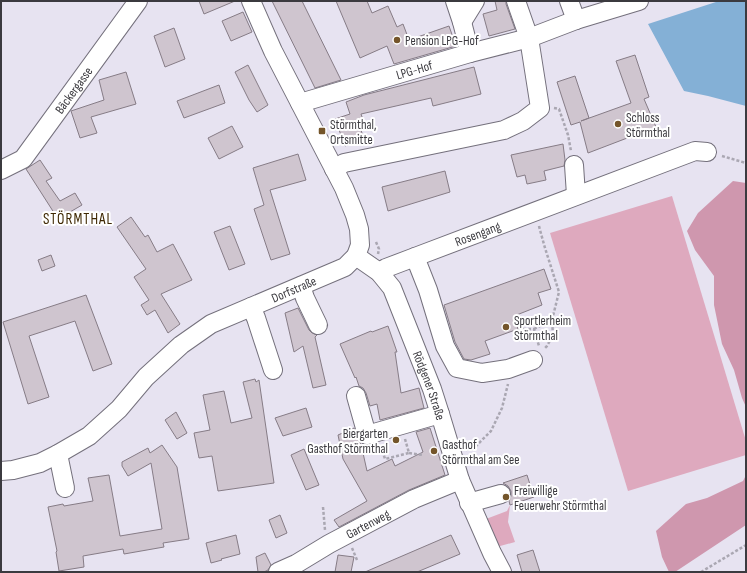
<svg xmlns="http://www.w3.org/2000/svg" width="747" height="573" font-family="'Sofia Sans Condensed',sans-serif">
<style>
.green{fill:#dea9be}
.forest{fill:#cf97ae}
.water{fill:#84b0d6}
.building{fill:#cfc5cf;stroke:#867c86}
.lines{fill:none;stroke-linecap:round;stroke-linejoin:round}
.minor-casing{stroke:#74707c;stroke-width:20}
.path{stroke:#aaa7b2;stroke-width:2.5;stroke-dasharray:3 2;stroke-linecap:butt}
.minor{stroke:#fff;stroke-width:18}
.poi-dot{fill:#74552a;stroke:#fff;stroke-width:1.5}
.labels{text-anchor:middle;stroke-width:4;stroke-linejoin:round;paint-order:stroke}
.poi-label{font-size:13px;fill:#3b3a3f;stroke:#fff;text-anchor:start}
.street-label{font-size:13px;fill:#3b3a3f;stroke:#fff}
.quarter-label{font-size:15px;letter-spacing:1px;fill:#3e2702;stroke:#fff}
</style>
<rect width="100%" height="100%" fill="#e7e3f1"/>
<g class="green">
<polygon points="672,196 746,441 746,455 628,491 550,233"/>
<polygon points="510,505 508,522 515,542 493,548 486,519 507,511"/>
</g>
<g class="forest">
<polygon points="733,181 746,183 746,407 742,398 734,370 722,344 714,305 714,276 695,250 687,231 698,213"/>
<polygon points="746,475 746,525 675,572 669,572 662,557 656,531 686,504 707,498 743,481"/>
</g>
<polygon class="water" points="719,1 746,1 746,106 708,96 684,91 648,24"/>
<g class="building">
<polygon points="199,1 235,1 204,14"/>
<polygon points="272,1 302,1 341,80 315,88"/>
<polygon points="336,1 367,1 372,13 388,6 397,27 403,24 409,40 449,26 456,46 394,64 387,46 360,58"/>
<polygon points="495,1 506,1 506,4 515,29 489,36 483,14 497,10"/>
<polygon points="243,12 252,32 231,41 222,21"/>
<polygon points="174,28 185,59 165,67 154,36"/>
<polygon points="635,55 649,97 644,99 656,127 588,153 580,122 571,125 557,82 575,76 589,118 581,121 631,103 616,61"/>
<polygon points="248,65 268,105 257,112 249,100 235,72"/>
<polygon points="474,67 481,94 433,106 431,98 361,114 366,128 361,130 364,139 345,146 335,119 350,114 346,102 364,95"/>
<polygon points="126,72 136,104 91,117 97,133 80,138 71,111 104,100 99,80"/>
<polygon points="219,85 225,103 184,118 177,101"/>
<polygon points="232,126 243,147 219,159 208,138"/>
<polygon points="563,144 565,160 564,166 544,171 546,180 527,184 525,175 517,177 511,155"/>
<polygon points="298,154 306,180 270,190 290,254 271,260 254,209 264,205 253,168"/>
<polygon points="40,160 52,178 46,181 60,201 75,193 82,205 58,219 26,169"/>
<polygon points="445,171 450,192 388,211 382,187"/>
<polygon points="131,217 145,237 148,235 157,252 173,244 192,280 161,294 180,324 168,333 155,310 147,315 141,305 149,300 134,277 146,269 117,227"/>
<polygon points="230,226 245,264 229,270 214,232"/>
<polygon points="51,255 55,266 42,271 38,260"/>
<polygon points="544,269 551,289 538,293 542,305 514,316 518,329 485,341 490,354 471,360 464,359 455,342 444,305"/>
<polygon points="86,295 112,364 93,371 75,321 29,336 49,397 28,404 3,322"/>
<polygon points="298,308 309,330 312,333 317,335 315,337 326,385 313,388 303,346 294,352 285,313"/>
<polygon points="388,326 397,352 395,352 401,393 419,388 424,408 380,420 377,404 370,406 366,393 363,388 359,386 356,377 355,378 340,344 371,331 372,332"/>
<polygon points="255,379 256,382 259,380 274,483 218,491 212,456 199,458 194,433 210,430 203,395 224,391 231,423 252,418 243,382"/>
<polygon points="306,408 312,427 283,436 275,418"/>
<polygon points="176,412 187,433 177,439 165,420"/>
<polygon points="354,428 357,438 361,444 367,471 392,459 395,466 423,452 416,432 430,428 445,475 409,490 339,527 334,520 367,501 343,459 338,435"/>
<polygon points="162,445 177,467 189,539 163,543 164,547 124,554 123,549 83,556 84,567 59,571 56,552 57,551 48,507 63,504 64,506 93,501 88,478 109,475 120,536 162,529 151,463 128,476 122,466 122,462 148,448 150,453"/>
<polygon points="304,449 319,485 306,490 291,455"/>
<polygon points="527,475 534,497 510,505 509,501 511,496 511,491 508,486 503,483"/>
<polygon points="280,515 287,533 276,538 269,520"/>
<polygon points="236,535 240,554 221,559 222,560 211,563 206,543"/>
<polygon points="451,535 460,554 417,572 365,572"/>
<polygon points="533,550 540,572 522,572 517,555"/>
<polygon points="265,553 271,565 268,570 264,572 258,572 256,557"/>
<polygon points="338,555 354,557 351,572 335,572"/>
</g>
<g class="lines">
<g class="minor-casing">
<g id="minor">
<polyline points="455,1 462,22 470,53"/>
<polyline points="569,1 576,20"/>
<polyline points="462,22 475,1"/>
<path id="s1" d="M 300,103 L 470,53 L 529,38 L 576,20 L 639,1"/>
<polyline points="574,165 576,195"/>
<polyline points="334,169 344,163 504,130 523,121 540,108 529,38 516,1"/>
<path id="s2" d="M 1,170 L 23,159 L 138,1"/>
<path id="s3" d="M 356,256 L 379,272 L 392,288 L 432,389 L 440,414 L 460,480 L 492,553 L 502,572"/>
<polyline points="415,257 428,290 445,346 457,368 482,373 508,369 533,360"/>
<path id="s4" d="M 379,272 L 386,268 L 415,257 L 695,151 L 707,152"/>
<polyline points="301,286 305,298 318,325"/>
<polyline points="251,307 256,318 273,370"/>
<polyline points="356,396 367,435 440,414"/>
<polyline points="58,454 65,488"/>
<path id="s5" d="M 1,471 L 13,470 L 40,463 L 58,454 L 89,436 L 119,409 L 146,377 L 181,345 L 211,324 L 345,267 L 356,256 L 360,245 L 359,229 L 355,215 L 344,188 L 273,51 L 251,1"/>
<polyline points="469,503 501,494"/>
<path id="s6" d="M 278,572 L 296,564 L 329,544 L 414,499 L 460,480"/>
</g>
</g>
<g class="path">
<polyline points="554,108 559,109 568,135 571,151"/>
<polyline points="722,156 746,163"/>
<polyline points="539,226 540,230 545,248 559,292 552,320 553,335 547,346 544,349"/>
<polyline points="376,242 379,249 378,254"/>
<polyline points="518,329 534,329 539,346"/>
<polyline points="534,329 552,320"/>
<polyline points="381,446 385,459 409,453 405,439"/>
<polyline points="466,450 476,446 491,431 502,408 508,384"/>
<polyline points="409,453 423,455"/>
<polyline points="323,507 325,530"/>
<polyline points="352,548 357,560"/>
<polyline points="701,572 746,545"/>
</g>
<use href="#minor" class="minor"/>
</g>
<g class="poi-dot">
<circle cx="397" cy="40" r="4"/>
<circle cx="618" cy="124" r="4"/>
<rect x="318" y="127" width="8" height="8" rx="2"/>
<circle cx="506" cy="327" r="4"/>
<circle cx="396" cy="440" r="4"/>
<circle cx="434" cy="451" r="4"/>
<circle cx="506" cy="497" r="4"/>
</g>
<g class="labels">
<g class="poi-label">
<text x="405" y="45">Pension LPG-Hof</text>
<text x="626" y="122">Schloss<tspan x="626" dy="15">Störmthal</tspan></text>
<text x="330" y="129">Störmthal,<tspan x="330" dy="15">Ortsmitte</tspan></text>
<text x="514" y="325">Sportlerheim<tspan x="514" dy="15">Störmthal</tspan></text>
<text x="388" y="438" text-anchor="end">Biergarten<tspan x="388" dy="15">Gasthof Störmthal</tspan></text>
<text x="442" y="449">Gasthof<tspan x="442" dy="15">Störmthal am See</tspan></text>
<text x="514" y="495">Freiwillige<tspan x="514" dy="15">Feuerwehr Störmthal</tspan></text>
</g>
<g class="street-label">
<text dy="5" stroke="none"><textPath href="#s1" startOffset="119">LPG-Hof</textPath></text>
<text dy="5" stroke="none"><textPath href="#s2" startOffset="110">Bäckergasse</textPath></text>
<text dy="5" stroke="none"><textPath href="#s4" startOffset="106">Rosengang</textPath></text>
<text dy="5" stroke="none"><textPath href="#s5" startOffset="352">Dorfstraße</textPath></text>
<text dy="5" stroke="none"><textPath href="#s3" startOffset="153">Rödgener Straße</textPath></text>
<text dy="5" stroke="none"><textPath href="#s6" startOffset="102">Gartenweg</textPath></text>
</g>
<g class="quarter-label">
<text x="78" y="224">STÖRMTHAL</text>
</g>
</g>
<rect width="747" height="573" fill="none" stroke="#3b3a3f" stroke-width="4"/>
</svg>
